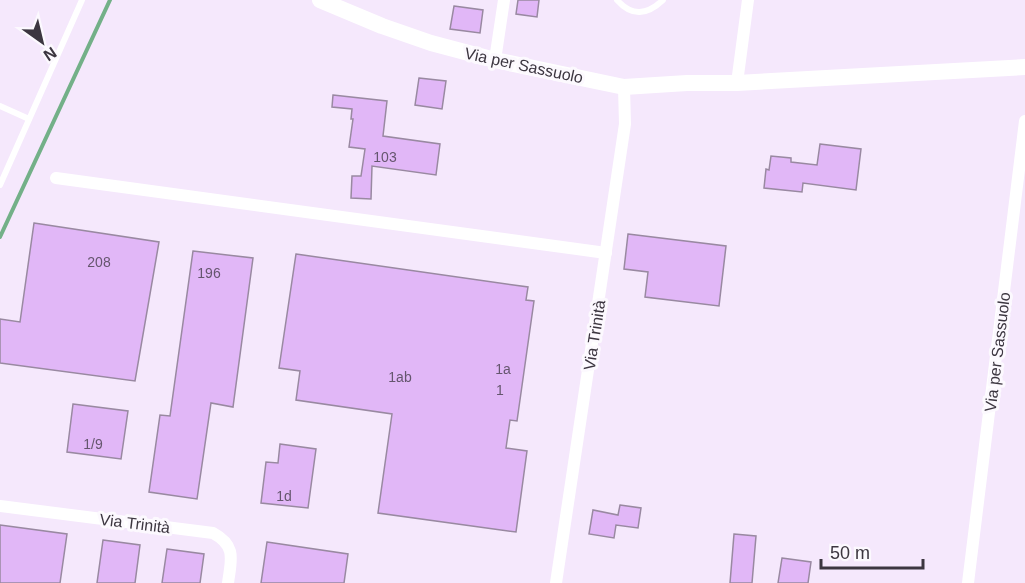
<svg xmlns="http://www.w3.org/2000/svg" width="1025" height="583" font-family="Helvetica,sans-serif">
<style>
.lines{fill:none;stroke-linecap:round;stroke-linejoin:round}
.stream{stroke:#73b088;stroke-width:4}
.building{fill:#e1b7f7;stroke:#9989a1;stroke-width:1.5}
.service{stroke:#fff;stroke-width:6}
.minor{stroke:#fff;stroke-width:12}
.secondary{stroke:#fff;stroke-width:16}
.labels{text-anchor:middle;stroke-width:6;stroke-linejoin:round;paint-order:stroke}
.number-label{font-size:14px;fill:#65566e}
.street-label{font-size:16px;fill:#3c3640;stroke:#fcf9fe}
</style>
<rect width="100%" height="100%" fill="#f5e8fc"/>
<g class="lines">
<polyline class="stream" points="0,237 110,0"/>
</g>
<g class="building">
<polygon points="518,0 539,0 537,17 516,14"/>
<polygon points="454,6 483,10 480,33 450,29"/>
<polygon points="419,78 446,81 442,109 415,105"/>
<polygon points="333,95 387,101 383,136 440,144 436,175 372,166 371,199 351,198 352,176 361,176 365,149 349,147 353,119 351,119 352,109 332,107"/>
<polygon points="820,144 861,149 856,190 803,183 802,192 764,188 766,169 769,170 771,156 791,158 791,162 817,165"/>
<polygon points="34,223 159,242 135,381 0,363 0,319 20,322"/>
<polygon points="628,234 726,246 719,306 645,297 648,272 624,269"/>
<polygon points="193,251 253,258 233,407 211,403 197,499 149,492 160,415 170,416"/>
<polygon points="296,254 528,287 526,300 534,301 517,421 510,420 506,448 527,451 516,532 378,513 392,414 296,400 300,371 279,368"/>
<polygon points="73,404 128,411 121,459 67,452"/>
<polygon points="280,444 316,449 308,508 261,503 266,462 278,463"/>
<polygon points="620,505 641,508 638,528 616,525 614,538 589,534 593,510 618,515"/>
<polygon points="0,525 67,534 60,583 0,583"/>
<polygon points="734,534 756,536 752,583 730,583"/>
<polygon points="103,540 140,545 135,583 97,583"/>
<polygon points="267,542 348,554 344,583 261,583"/>
<polygon points="167,549 204,554 200,583 162,583"/>
<polygon points="782,558 811,562 808,583 778,583"/>
</g>
<g class="lines">
<g class="service">
<path d="M 617,0 C 632,17 647,15 663,0"/>
<polyline points="0,106 29,119"/>
<polyline points="0,185 82,0"/>
</g>
<g class="minor">
<polyline points="495,60 504,0"/>
<polyline points="737,83 748,0"/>
<polyline points="56,178 606,253"/>
<path d="M 0,506 L 213,533 C 237,546 231,560 228,583"/>
<polyline points="556,583 625,124 624,87"/>
<polyline points="968,583 1025,121"/>
</g>
<polyline class="secondary" points="320,0 382,26 431,43 495,60 624,87 687,83 737,83 1025,67"/>
</g>
<g class="labels">
<g class="number-label">
<text x="385" y="162">103</text>
<text x="99" y="267">208</text>
<text x="209" y="278">196</text>
<text x="503" y="374">1a</text>
<text x="400" y="382">1ab</text>
<text x="500" y="395">1</text>
<text x="93" y="449">1/9</text>
<text x="284" y="501">1d</text>
</g>
<g class="street-label">
<text transform="translate(524 65) rotate(12)" y="6">Via per Sassuolo</text>
<text transform="translate(594 335) rotate(-81)" y="6">Via Trinità</text>
<text transform="translate(997 352) rotate(-83)" y="6">Via per Sassuolo</text>
<text transform="translate(135 523) rotate(7)" y="6">Via Trinità</text>
</g>
</g>
<g transform="translate(42 42) rotate(146)" stroke="#fcf9fe" stroke-width="4.5" paint-order="stroke">
<path d="M0-4.5L10 22L0 15L-10 22Z" fill="#3c3640"/>
<text y="-9" font-size="16" font-weight="bold" text-anchor="middle" fill="#3c3640">N</text>
</g>
<path d="M821 559v9h102v-9" fill="none" stroke="#3c3640" stroke-width="3"/>
<text x="830" y="559" font-size="18" fill="#3c3640" stroke="#fcf9fe" stroke-width="4.5" paint-order="stroke">50 m</text>
</svg>
